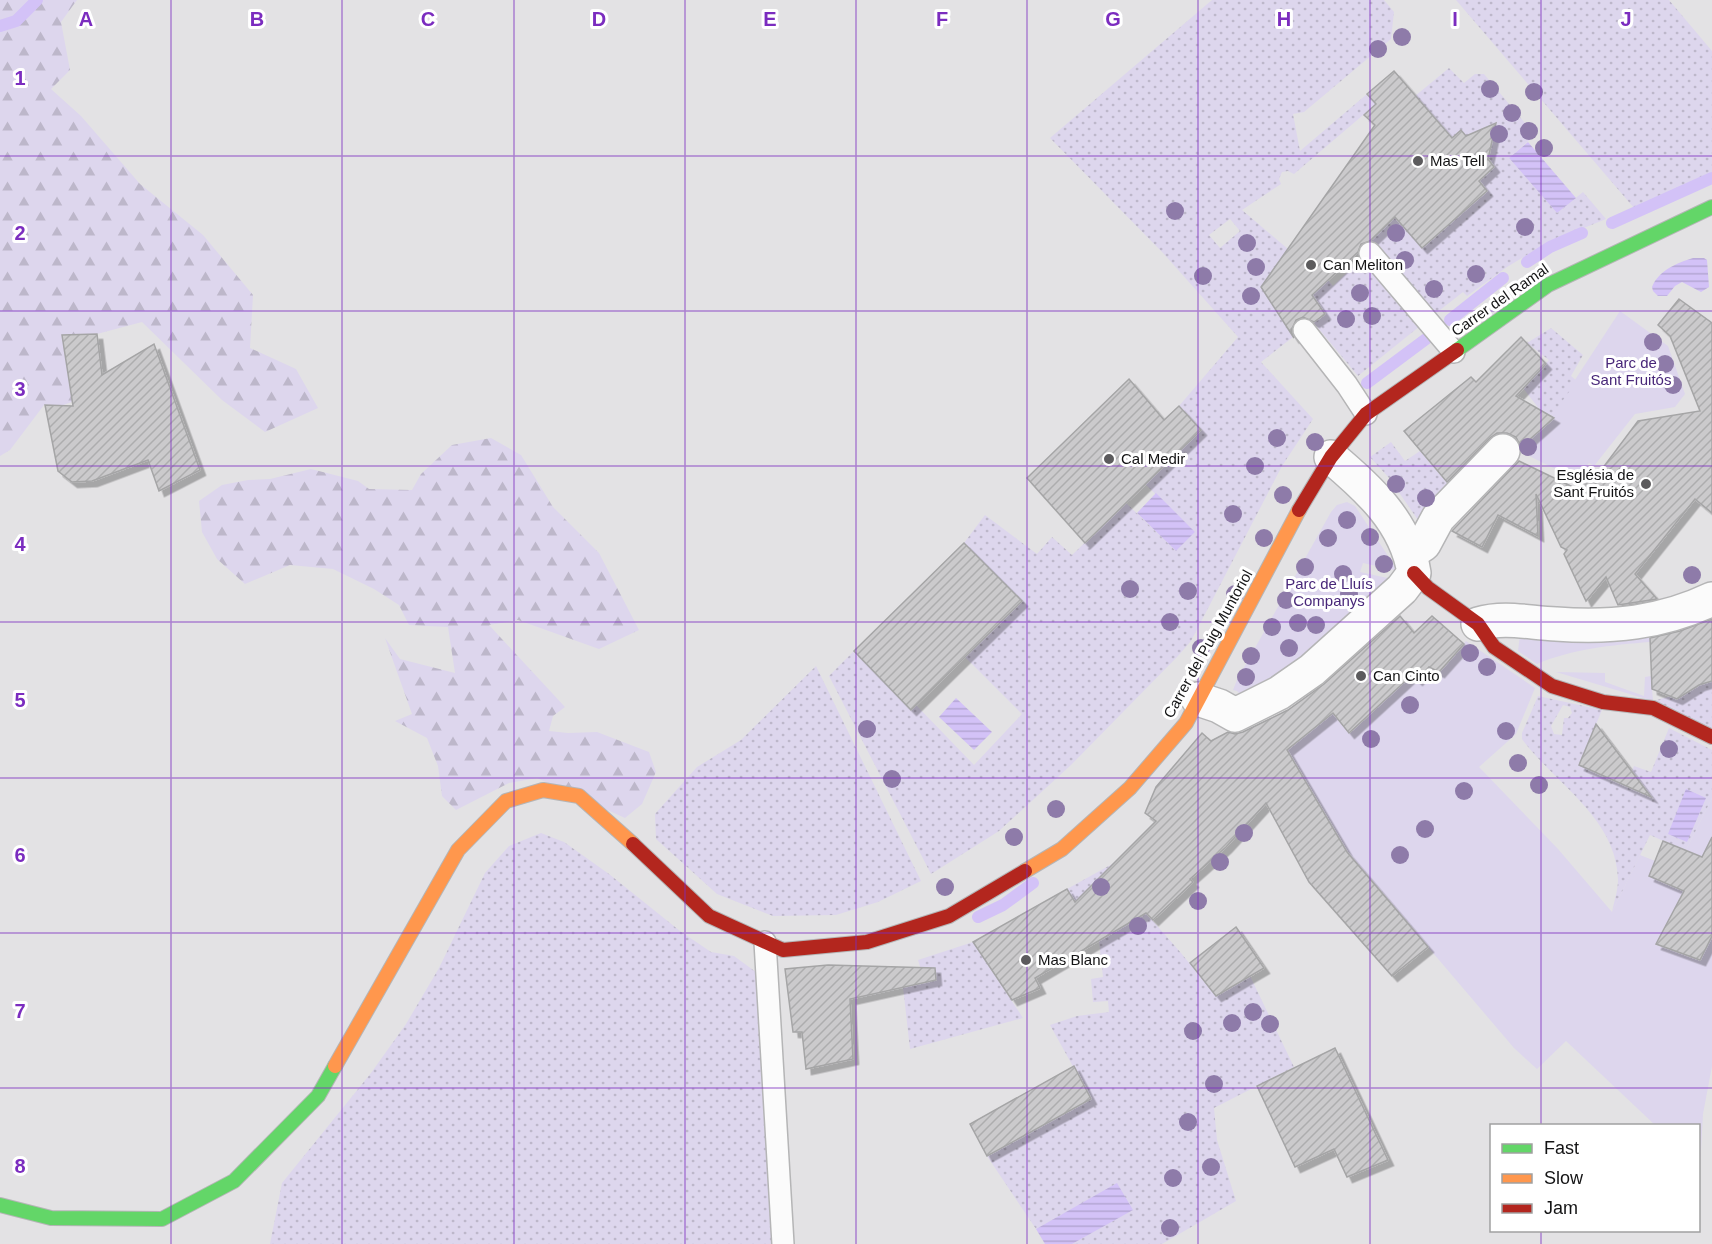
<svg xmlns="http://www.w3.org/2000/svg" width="1712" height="1244" font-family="Helvetica,sans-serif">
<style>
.green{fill:#ddd6ed}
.forest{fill:url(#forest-firs)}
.garden{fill:url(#garden-dots);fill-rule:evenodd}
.water{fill:url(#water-rules)}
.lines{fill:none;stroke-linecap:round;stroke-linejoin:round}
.stream{stroke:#d3c2f7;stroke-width:12}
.building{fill:url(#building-hatch);stroke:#a5a5a6;stroke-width:1.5;filter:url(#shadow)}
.lane-casing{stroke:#b5b5b6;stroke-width:24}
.street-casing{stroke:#b5b5b6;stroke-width:36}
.fast-casing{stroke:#b5b5b6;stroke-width:16}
.slow-casing{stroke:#b5b5b6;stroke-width:16}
.jam-casing{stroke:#b5b5b6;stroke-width:16}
.lane{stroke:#fbfbfb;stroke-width:21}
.street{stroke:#fbfbfb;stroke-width:33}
.fast{stroke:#63d668;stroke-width:14}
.slow{stroke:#ff974d;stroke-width:14}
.jam{stroke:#b3261e;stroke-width:14}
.tree{fill:#8e7ba9}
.grid{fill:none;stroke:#7b2cbf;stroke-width:1.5;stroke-opacity:0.55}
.poi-dot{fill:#5c5b5d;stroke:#fff;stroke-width:2}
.labels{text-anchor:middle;stroke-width:6;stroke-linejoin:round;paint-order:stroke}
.poi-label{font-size:15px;fill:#131314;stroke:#fff;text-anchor:start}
.street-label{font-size:15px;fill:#131314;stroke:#fff}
.park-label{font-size:15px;fill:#482779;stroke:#fff}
.grid-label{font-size:20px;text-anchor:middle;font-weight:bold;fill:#7b2cbf;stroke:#fff;stroke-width:6;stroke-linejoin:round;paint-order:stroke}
</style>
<defs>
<pattern id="forest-firs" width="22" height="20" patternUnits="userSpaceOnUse" patternTransform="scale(1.5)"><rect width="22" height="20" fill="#ddd6ed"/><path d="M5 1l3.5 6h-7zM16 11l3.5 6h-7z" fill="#bdb7ca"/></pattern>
<pattern id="garden-dots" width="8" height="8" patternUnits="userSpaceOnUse" patternTransform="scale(1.5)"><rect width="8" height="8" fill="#ddd6ed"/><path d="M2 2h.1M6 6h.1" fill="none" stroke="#bdb7ca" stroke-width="1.8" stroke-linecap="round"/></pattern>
<pattern id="water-rules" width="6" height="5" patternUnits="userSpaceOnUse" patternTransform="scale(1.5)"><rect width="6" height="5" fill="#d3c2f7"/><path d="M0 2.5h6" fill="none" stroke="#b4a6d3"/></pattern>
<pattern id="building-hatch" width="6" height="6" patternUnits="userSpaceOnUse" patternTransform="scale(1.5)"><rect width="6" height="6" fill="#cbcacc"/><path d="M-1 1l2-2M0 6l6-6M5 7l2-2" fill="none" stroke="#adadae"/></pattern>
<filter id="shadow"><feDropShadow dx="5.5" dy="5.5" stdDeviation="0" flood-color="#0004"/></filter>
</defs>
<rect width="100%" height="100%" fill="#e3e2e4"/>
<g class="green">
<polygon points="1620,311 1668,346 1685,394 1675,407 1635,414 1594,466 1589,463 1576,479 1519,451 1544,426 1552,415"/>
<polygon points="1347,502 1355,506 1396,568 1394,570 1363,563 1360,572 1392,579 1317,654 1245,699 1237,691 1233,690 1237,680 1331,512 1337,505"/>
<path d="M 1650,630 L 1650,642 C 1612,645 1572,649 1537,664 L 1518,651 L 1520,635 Z"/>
<polygon points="1466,641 1535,688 1516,734 1479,767 1558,849 1612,912 1640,855 1655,861 1649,876 1669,884 1712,798 1712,1066 1703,1114 1700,1167 1698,1126 1655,1125 1566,1041 1537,1069 1514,1048 1347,852 1287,750 1333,713 1350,733 1376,709 1372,702 1407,669 1417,680 1429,667 1439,672"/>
<polygon points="1556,672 1605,673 1605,682 1644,696 1645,677 1651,676 1653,701"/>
</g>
<g class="forest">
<polygon points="0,0 77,0 61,22 70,70 51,89 81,116 140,184 203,235 253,295 250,348 296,369 318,408 265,432 222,400 142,322 97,334 63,336 82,398 61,406 44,405 10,450 0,456"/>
<polygon points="491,438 521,455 553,507 599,553 639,630 599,649 518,620 489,625 565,707 553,716 549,731 568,733 597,732 649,752 656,772 642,804 625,818 537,778 509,783 456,810 442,796 438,766 427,738 395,721 412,714 385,638 400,659 455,673 448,627 409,625 399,605 374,589 333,569 290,565 245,584 217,559 202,532 199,501 222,485 248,480 270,479 311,469 358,481 369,489 412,490 421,474 452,445"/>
</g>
<g class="garden">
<path d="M 1212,0 L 1384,0 L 1394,12 L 1391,39 L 1304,112 L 1293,114 L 1300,151 L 1367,94 L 1376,104 L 1294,174 L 1288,171 L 1282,172 L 1279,179 L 1281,184 L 1242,210 L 1288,249 L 1261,287 L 1293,337 L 1261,362 L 1313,419 L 1282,466 L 1191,641 L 1178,656 L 1071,765 L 999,831 L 931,874 L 829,676 L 854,651 L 916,705 L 974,765 L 1022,714 L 965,657 L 1022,601 L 964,543 L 985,515 L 1037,554 L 1052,537 L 1072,555 L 1126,503 L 1176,551 L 1195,532 L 1145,484 L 1179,406 L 1238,337 L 1163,253 L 1050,138 ZM 1230,219 L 1240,231 L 1220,248 L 1209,235 Z"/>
<polygon points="1456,0 1669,0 1712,51 1712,172 1634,208"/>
<polygon points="1449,68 1464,83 1475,74 1484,74 1535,135 1509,158 1557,213 1583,192 1606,219 1547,243 1507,267 1467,296 1463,292 1435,314 1371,240 1395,217 1422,248 1486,191 1479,181 1494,167 1461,130 1446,142 1409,101"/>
<polygon points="1361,259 1420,326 1358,376 1313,322 1325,313 1312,295 1328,280 1333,286"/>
<polygon points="1551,328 1583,355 1571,376 1577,381 1552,415 1543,414 1523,388 1549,360 1527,343"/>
<polygon points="1391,442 1405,461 1420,451 1452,489 1423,518 1418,520 1389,478 1370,457"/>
<polygon points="816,666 921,881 878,902 836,915 773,916 717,894 656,839 655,814 697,767 741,740"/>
<polygon points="1712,681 1712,729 1653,701 1690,691 1699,685"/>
<path d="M 1538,696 L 1602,710 L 1579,765 L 1626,786 L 1634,766 L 1651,772 L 1669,728 L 1712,750 L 1712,798 L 1669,884 L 1684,850 L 1650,835 L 1612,912 C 1614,902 1618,890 1618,880 C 1617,818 1555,784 1522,739 L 1522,733 ZM 1563,705 L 1570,707 L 1572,713 L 1568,718 L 1564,718 L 1562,735 L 1554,734 L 1551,726 Z"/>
<polygon points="541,833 564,842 609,874 680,931 711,952 734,956 760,975 778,1244 270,1244 282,1183 371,1073 406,1024 439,968 485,873 509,846"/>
<polygon points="1114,863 1125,872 1117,880 1181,953 1216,996 1250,976 1294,1067 1214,1108 1217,1140 1236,1201 1162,1244 1072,1244 1132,1210 1117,1184 1036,1229 987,1156 1091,1099 1050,1025 1077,1016 1109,1012 1108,1001 1093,1002 1091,979 1103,977 1099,941 1067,889"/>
<polygon points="973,942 1023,1018 910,1049 903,987 925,983 918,960"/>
</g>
<g class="water">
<polygon points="1528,142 1576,198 1557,213 1509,158"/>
<path d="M 1693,258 L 1704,258 L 1707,260 L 1709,287 L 1701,292 L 1682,282 L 1675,286 L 1667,296 L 1658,296 L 1653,291 L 1652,287 C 1659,270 1677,263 1693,258 Z"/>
<polygon points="1156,493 1195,532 1176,551 1137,513"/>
<polygon points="956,698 992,732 974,750 939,717"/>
<polygon points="1686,789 1706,798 1687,842 1668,834"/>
<polygon points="1117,1183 1133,1210 1072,1244 1045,1244 1036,1229"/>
</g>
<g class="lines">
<g class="stream">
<polyline points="0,26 16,21 37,0"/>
<polyline points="1612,223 1712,178"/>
<polyline points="1527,262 1550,247 1582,233"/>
<polyline points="1450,320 1503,278"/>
<polyline points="1367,383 1426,339"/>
<polyline points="978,917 1003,905 1033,883"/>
</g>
</g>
<g class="building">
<polygon points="1394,71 1452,138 1461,130 1466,136 1496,123 1488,159 1494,167 1479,181 1487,191 1422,248 1395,217 1370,241 1361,244 1358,252 1312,295 1325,314 1314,322 1303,317 1296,320 1291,331 1294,338 1261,287 1375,125 1364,115 1376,104 1367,94"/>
<polygon points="1679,299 1712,323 1712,513 1695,499 1635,574 1657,599 1618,605 1606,577 1586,601 1564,554 1567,550 1561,547 1536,494 1538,536 1498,515 1482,547 1452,531 1519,461 1577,489 1590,472 1596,477 1638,421 1700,411 1670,336 1658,325"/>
<polygon points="97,334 102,375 154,344 200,470 159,491 148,460 92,481 72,482 58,471 45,405 73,406 62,335"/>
<polygon points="1521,337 1546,364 1516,396 1554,418 1521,447 1516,437 1507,433 1497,433 1490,438 1447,482 1404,431 1471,377 1476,382"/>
<polygon points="1129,379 1164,420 1179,406 1201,430 1085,543 1027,478"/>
<polygon points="964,543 1022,601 911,710 854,651"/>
<polygon points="1400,616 1414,633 1432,616 1464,644 1439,672 1429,667 1417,680 1412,675 1349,733 1333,713 1287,750 1347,852 1428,947 1392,976 1309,882 1266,803 1226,847 1190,879 1193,882 1153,920 1146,913 1035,978 1040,988 1012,1000 973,942 1067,889 1075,902 1156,821 1145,813 1156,787 1202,733 1211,741 1228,732 1235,734 1243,732 1288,710 1324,684"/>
<polygon points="1712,619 1712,681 1699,685 1677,699 1652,689 1650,638 1680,631"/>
<polygon points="1596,724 1651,797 1579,765"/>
<polygon points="1712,837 1712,936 1700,960 1656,944 1684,891 1649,876 1663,841 1702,857"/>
<polygon points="1236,927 1264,968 1216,996 1190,963"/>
<polygon points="828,965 935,968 936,980 850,999 853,1059 806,1069 802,1032 793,1032 785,969"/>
<polygon points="1335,1048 1388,1160 1347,1177 1334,1149 1295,1167 1257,1086"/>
<polygon points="1074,1066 1091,1099 987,1156 970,1124"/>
</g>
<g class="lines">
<g class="lane-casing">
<g id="lane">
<polyline points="1370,253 1454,352"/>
<polyline points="1304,330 1347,385 1366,414"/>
<polyline points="765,942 783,1244"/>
</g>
</g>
<g class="street-casing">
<g id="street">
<polyline points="1410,553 1424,544 1438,518 1503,451"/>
<path d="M 1478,624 C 1505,616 1529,623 1556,624 C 1611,628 1662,623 1712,599"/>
<path d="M 1198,699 L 1219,706 L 1235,715 L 1279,693 L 1312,670 L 1402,589 L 1414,573 C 1406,522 1368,488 1331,457"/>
</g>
</g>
<g class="fast-casing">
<g id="fast">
<polyline points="1457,350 1548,285 1712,207"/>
<polyline points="0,1205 51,1218 162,1219 234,1181 318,1096 335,1066"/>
</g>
</g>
<g class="slow-casing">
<g id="slow">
<polyline points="1025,871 1062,849 1130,788 1186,723 1299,510"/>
<polyline points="335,1066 458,850 506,801 543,790 579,796 633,844"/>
</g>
</g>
<g class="jam-casing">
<g id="jam">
<polyline points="1299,510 1331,457 1366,414 1457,350"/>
<polyline points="1414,573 1428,588 1478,624 1494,647 1552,686 1603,702 1653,708 1712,737"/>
<polyline points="633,844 709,916 783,950 867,942 949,916 1025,871"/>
</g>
</g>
<use href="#lane" class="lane"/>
<use href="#street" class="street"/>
<use href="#fast" class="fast"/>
<use href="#slow" class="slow"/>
<use href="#jam" class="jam"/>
</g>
<g class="tree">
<circle cx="1402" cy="37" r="9"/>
<circle cx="1378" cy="49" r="9"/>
<circle cx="1490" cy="89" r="9"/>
<circle cx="1534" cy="92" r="9"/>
<circle cx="1512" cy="113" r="9"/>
<circle cx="1529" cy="131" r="9"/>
<circle cx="1499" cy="134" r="9"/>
<circle cx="1544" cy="148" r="9"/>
<circle cx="1175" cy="211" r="9"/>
<circle cx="1525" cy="227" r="9"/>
<circle cx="1396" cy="233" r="9"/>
<circle cx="1247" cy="243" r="9"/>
<circle cx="1405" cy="260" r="9"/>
<circle cx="1256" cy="267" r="9"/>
<circle cx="1476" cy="274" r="9"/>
<circle cx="1203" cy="276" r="9"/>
<circle cx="1434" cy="289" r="9"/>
<circle cx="1360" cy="293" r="9"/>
<circle cx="1251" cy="296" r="9"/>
<circle cx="1372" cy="316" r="9"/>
<circle cx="1346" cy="319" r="9"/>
<circle cx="1653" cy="342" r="9"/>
<circle cx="1665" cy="364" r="9"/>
<circle cx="1673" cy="385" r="9"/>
<circle cx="1277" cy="438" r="9"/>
<circle cx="1315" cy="442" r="9"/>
<circle cx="1528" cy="447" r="9"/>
<circle cx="1255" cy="466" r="9"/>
<circle cx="1396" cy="484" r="9"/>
<circle cx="1283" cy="495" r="9"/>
<circle cx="1426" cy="498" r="9"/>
<circle cx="1233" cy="514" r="9"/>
<circle cx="1347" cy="520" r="9"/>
<circle cx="1370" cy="537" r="9"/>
<circle cx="1264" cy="538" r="9"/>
<circle cx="1328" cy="538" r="9"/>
<circle cx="1384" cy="564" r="9"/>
<circle cx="1305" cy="567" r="9"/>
<circle cx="1343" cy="574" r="9"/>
<circle cx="1692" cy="575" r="9"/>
<circle cx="1130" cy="589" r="9"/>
<circle cx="1188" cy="591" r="9"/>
<circle cx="1235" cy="594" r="9"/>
<circle cx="1349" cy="594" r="9"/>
<circle cx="1286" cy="600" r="9"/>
<circle cx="1170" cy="622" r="9"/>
<circle cx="1298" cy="623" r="9"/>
<circle cx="1316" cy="625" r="9"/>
<circle cx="1272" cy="627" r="9"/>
<circle cx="1201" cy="648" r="9"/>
<circle cx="1289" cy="648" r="9"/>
<circle cx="1470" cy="653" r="9"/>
<circle cx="1251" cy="656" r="9"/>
<circle cx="1487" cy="667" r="9"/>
<circle cx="1246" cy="677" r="9"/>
<circle cx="1410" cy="705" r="9"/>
<circle cx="867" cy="729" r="9"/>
<circle cx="1506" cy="731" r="9"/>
<circle cx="1371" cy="739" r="9"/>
<circle cx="1669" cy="749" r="9"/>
<circle cx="1518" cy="763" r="9"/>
<circle cx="892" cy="779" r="9"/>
<circle cx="1539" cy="785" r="9"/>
<circle cx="1464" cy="791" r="9"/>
<circle cx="1056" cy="809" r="9"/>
<circle cx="1425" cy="829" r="9"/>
<circle cx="1244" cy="833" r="9"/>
<circle cx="1014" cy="837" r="9"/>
<circle cx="1400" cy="855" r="9"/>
<circle cx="1220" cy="862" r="9"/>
<circle cx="945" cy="887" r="9"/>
<circle cx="1101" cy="887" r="9"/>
<circle cx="1198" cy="901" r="9"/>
<circle cx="1138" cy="926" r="9"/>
<circle cx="1253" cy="1012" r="9"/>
<circle cx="1232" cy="1023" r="9"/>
<circle cx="1270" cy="1024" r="9"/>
<circle cx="1193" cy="1031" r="9"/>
<circle cx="1214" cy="1084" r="9"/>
<circle cx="1188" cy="1122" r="9"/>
<circle cx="1211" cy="1167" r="9"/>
<circle cx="1173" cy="1178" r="9"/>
<circle cx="1170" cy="1228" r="9"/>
</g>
<path class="grid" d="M 171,0 L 171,1244M 342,0 L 342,1244M 514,0 L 514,1244M 685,0 L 685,1244M 856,0 L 856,1244M 1027,0 L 1027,1244M 1198,0 L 1198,1244M 1370,0 L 1370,1244M 1541,0 L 1541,1126M 0,156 L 1712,156M 0,311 L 1712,311M 0,466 L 1712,466M 0,622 L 1712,622M 0,778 L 1712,778M 0,933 L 1712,933M 0,1088 L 1712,1088M 1541,1230 L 1541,1244"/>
<g class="poi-dot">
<circle cx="1418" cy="161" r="6"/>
<circle cx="1311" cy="265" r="6"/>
<circle cx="1109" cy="459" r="6"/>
<circle cx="1646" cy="484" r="6"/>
<circle cx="1361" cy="676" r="6"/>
<circle cx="1026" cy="960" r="6"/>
</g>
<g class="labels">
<g class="poi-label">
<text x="1430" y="166">Mas Tell</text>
<text x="1323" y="270">Can Meliton</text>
<text x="1121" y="464">Cal Medir</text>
<text x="1634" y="480" text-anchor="end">Església de<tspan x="1634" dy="17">Sant Fruitós</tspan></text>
<text x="1373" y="681">Can Cinto</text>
<text x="1038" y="965">Mas Blanc</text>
</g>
<g class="street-label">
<text transform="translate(1500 300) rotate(-35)" y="5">Carrer del Ramal</text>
<text transform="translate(1208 644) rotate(-61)" y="5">Carrer del Puig Muntoriol</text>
</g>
<g class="park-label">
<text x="1631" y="368">Parc de<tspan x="1631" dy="17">Sant Fruitós</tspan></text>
<text x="1329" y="589">Parc de Lluís<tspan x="1329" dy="17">Companys</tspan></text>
</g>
</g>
<g class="grid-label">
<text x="86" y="26">A</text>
<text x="257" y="26">B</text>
<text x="428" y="26">C</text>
<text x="599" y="26">D</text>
<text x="770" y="26">E</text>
<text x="942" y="26">F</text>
<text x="1113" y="26">G</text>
<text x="1284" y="26">H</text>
<text x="1455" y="26">I</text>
<text x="1626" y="26">J</text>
<text x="20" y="85">1</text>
<text x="20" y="240">2</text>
<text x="20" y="396">3</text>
<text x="20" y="551">4</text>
<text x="20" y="707">5</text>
<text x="20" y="862">6</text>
<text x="20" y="1018">7</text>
<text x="20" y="1173">8</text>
</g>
<rect x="1490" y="1124" width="210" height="108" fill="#ffffff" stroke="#a1a1a1" stroke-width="1.5"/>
<rect x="1502" y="1144" width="30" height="9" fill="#63d668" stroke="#a1a1a1" stroke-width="1.5"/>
<text x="1544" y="1154" font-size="18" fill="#131314">Fast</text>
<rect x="1502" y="1174" width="30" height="9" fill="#ff974d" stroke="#a1a1a1" stroke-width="1.5"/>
<text x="1544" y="1184" font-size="18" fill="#131314">Slow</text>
<rect x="1502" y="1204" width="30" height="9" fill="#b3261e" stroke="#a1a1a1" stroke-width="1.5"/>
<text x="1544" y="1214" font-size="18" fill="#131314">Jam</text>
</svg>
